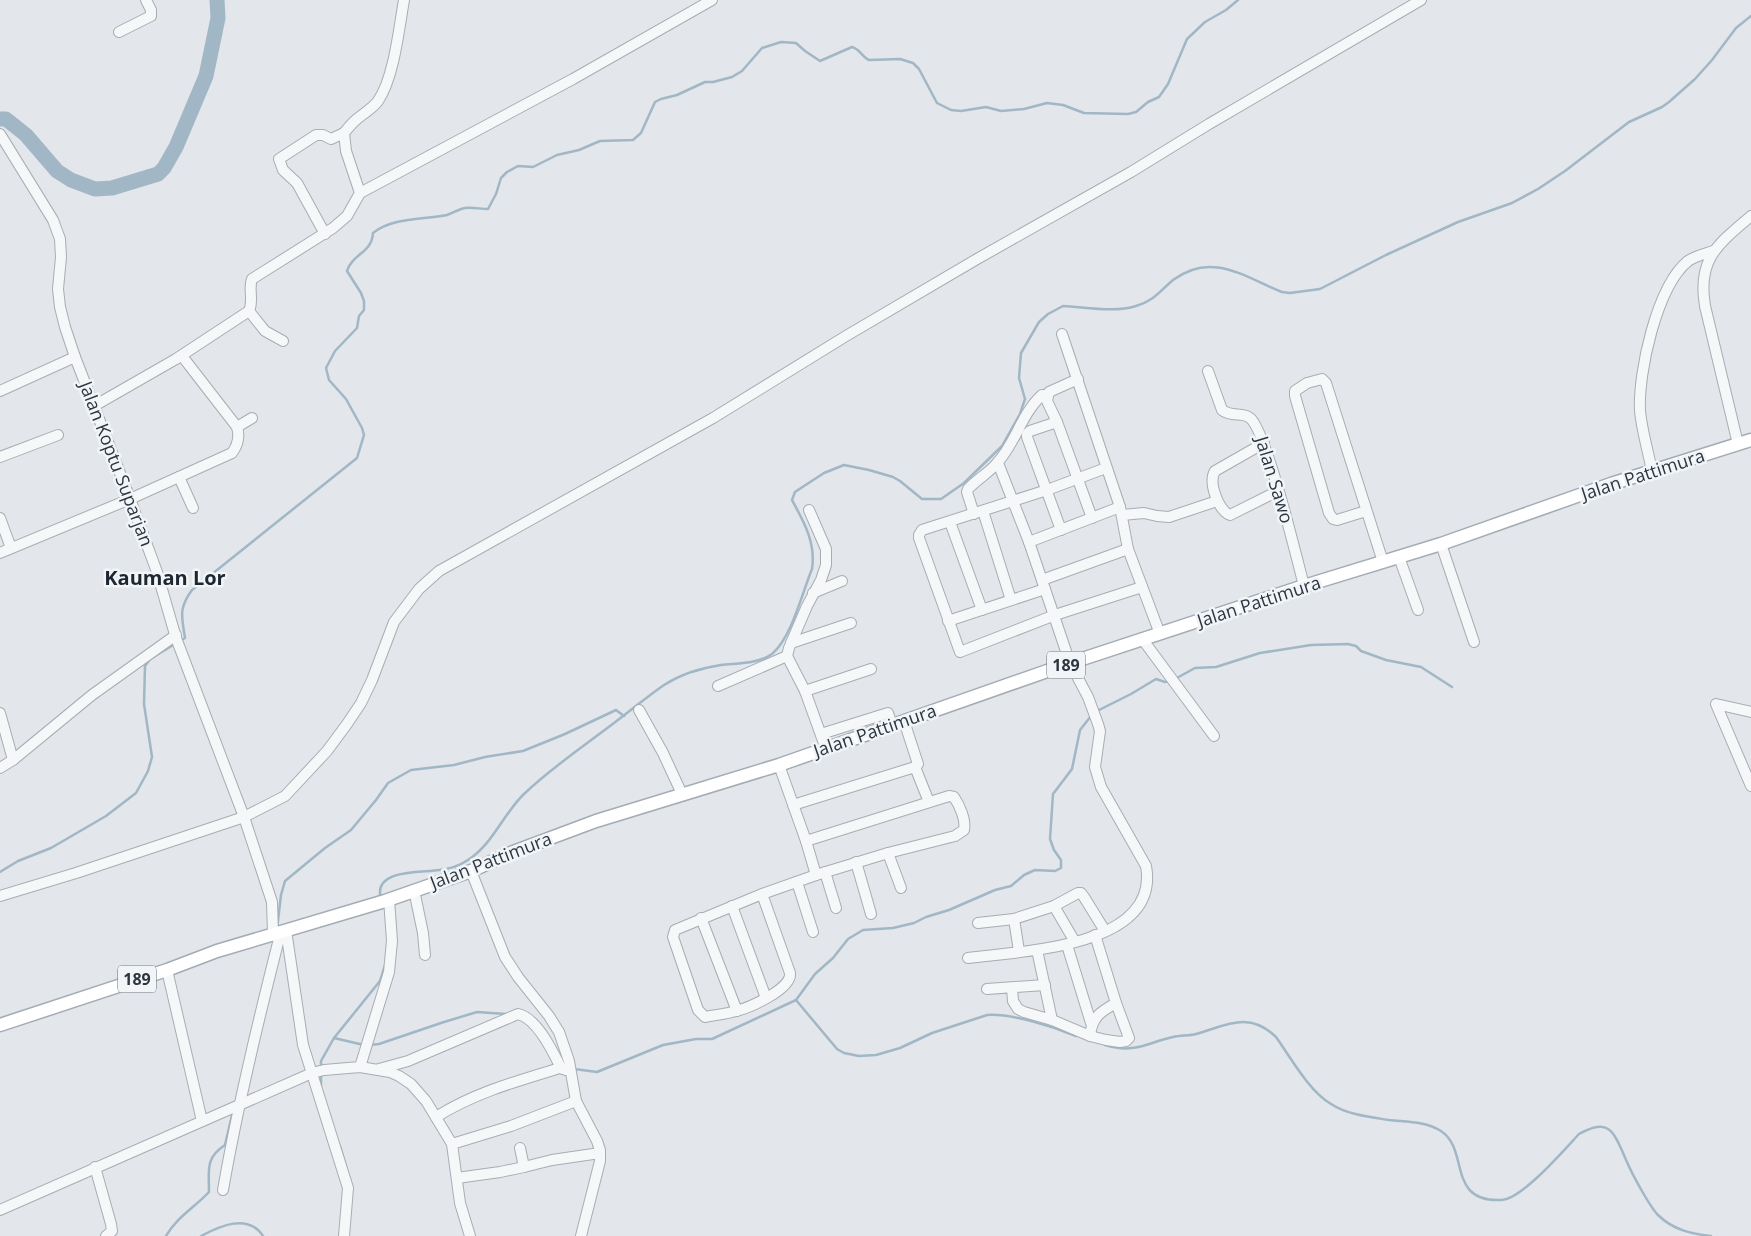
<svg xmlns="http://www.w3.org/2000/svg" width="1751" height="1236" font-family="'Open Sans',sans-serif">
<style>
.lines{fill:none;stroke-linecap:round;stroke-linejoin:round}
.stream{stroke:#a1b7c6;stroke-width:2.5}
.river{stroke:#a1b7c6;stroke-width:15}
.minor-casing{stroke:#a8adb4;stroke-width:12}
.major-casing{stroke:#a3acb4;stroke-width:15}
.minor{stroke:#f5f7f8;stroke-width:10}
.major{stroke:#fff;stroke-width:12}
.labels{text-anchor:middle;stroke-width:5;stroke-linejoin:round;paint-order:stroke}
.shield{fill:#f2f5f7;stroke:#676f77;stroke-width:1}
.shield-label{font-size:16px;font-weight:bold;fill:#2c3540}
.street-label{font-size:18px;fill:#2c3540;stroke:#f2f5f7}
.quarter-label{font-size:20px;font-weight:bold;fill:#1e2631;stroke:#f2f5f7}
</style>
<rect width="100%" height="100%" fill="#e3e6ea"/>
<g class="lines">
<g class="stream">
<path d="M 180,641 L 185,638 C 182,617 178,609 192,590 L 357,458 L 364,435 L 362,428 L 346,399 L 329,380 L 326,368 L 335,351 L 357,328 L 359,316 L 364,310 L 364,301 L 361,293 L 347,271 C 352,254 372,253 373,233 C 393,217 423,220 447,215 C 453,213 459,209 465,208 C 472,207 481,209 488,209 L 496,194 L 501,178 L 507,172 L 518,166 L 533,167 L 557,155 L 579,150 L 600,141 L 633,140 L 641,133 L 655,102 L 661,99 L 677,95 L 705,82 L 713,82 L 732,77 L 742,71 L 762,48 L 781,42 L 796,43 L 805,51 L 820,61 L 852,47 C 860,49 862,57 869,60 L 900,59 L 913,63 L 919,69 L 937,103 L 951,110 L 961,111 L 986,107 L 1001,111 L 1024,109 L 1047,103 L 1063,105 L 1084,113 L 1128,114 L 1136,112 L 1148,102 L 1159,97 L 1168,84 L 1187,39 L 1205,22 L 1226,10 L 1238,0"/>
<polyline points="1175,679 1195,668 1216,667 1260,653 1311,645 1348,644 1356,646 1361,651 1386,660 1421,667 1452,687"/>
<polyline points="1097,711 1131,694 1156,679 1165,682 1170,681"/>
<polyline points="0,872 18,861 51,848 106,816 136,793 148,771 152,757 144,704 145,666 150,659 175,644"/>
<path d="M 381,899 C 372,868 423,873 439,870 C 450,869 459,866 468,860 C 493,844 503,814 524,794 C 550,769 581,748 610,726 C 628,713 645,698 664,685 C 681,674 701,668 721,665 C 737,663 758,664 772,654 C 792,637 802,593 812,569 C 816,543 804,522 792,500 L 795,492 L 801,488 L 824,473 L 844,465 L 869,470 L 893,477 L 900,481 L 922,499 L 941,499 L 964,483 L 1002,446 L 1020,414 L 1025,399 L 1019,378 L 1021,353 L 1039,322 L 1048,314 L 1063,306 C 1085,307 1115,313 1136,306 C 1154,301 1160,291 1173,280 C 1212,251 1244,277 1282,292 L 1290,293 L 1320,289 L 1386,255 L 1458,222 L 1512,203 L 1538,189 L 1565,171 L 1629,122 L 1662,107 L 1669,102 L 1695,79 L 1712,60 L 1736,28 L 1751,16"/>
<polyline points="277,929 281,895 285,881 325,848 351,830 376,800 388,783 411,770 454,765 485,757 523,751 565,734 616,710 624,716"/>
<polyline points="796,1000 815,974 833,958 848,939 863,930 893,928 914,923 926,917 949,910 995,890 1011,886 1024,875 1035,870 1055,871 1061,868 1061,860 1054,850 1050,839 1053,794 1072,769 1080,730 1091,716"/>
<polyline points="334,1038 364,1045"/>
<polyline points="369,1045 379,1044 444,1022 477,1012 506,1014"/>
<path d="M 1105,1045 C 1135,1054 1146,1043 1173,1037 C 1181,1035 1189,1036 1196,1034 C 1227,1025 1249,1011 1276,1037 C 1291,1058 1309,1091 1331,1104 C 1348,1115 1370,1117 1389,1120 C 1406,1122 1425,1121 1441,1131 C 1470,1150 1446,1203 1502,1200 C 1522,1199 1565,1149 1579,1134 C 1587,1130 1600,1123 1608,1129 C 1616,1133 1623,1154 1627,1162 C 1632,1174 1650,1207 1658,1215 C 1673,1230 1692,1234 1711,1236"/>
<polyline points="321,1067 321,1061 334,1038 380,981 385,965"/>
<path d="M 574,1069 L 597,1072 L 663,1045 L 696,1039 L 712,1039 L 796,1000 L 837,1049 L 844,1053 L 859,1056 L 876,1055 L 900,1048 L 932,1033 L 987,1015 C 1011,1013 1054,1027 1076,1036"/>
<polyline points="321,1087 321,1075"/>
<polyline points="340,1146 347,1170"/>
<path d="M 166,1236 C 177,1217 194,1208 209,1192 C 209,1170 205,1158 225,1145 L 233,1111"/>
<path d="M 201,1236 C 220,1226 248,1213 263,1236"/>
</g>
<polyline class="river" points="0,119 6,119 26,135 57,171 71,180 95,189 112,188 158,174 164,168 176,147 206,76 218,18 217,0"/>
<g class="minor-casing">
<g id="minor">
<polyline points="119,32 151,16 151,10 146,0"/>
<polyline points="0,134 53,220 60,239 61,257 58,289 60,307 65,327 75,357 130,499 157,572 176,638 244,817 272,902 273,934"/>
<polyline points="360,193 573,79 712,0"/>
<polyline points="325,234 297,183 283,170 279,159 316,135 323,135 331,139 344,133"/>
<polyline points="249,311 265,331 283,341"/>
<polyline points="1062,334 1120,507 1128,549 1160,634"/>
<path d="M 1208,371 L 1222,410 C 1232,418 1242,411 1250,418 C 1266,430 1297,559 1304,586"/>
<polyline points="1078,379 1049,392 1047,401 1057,422 1092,518"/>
<polyline points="0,391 75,357"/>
<path d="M 94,406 L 176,359 L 249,311 C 254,300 248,289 252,279 L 333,228 L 347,216 L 360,193 L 346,151 L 344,133 C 348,128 352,123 357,119 C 364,113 373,108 378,101 C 394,78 399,28 404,0"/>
<polyline points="1057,422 1030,431 1027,434 1027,437 1061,530"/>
<polyline points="237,427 252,418"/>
<path d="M 1264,443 L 1215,471 C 1208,482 1218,510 1230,515 L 1278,491"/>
<path d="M 1738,444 L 1705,306 C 1697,259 1718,244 1751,216"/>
<polyline points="0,457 58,435"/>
<polyline points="1106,468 1047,490 922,530 919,535 919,538 960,652 1055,615 1142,587"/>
<path d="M 1652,471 C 1648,451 1642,431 1640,411 C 1638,372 1657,286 1688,261 C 1695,256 1705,254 1713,251"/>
<polyline points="179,477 193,508"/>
<polyline points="809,510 826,549 826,565 821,580 807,606 789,648 787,656 805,691 826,749"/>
<polyline points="983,511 1011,600"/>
<polyline points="1366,511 1337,520 1333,519 1329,513 1295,396 1295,391 1307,383 1322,379 1326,383 1383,562"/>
<path d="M 974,514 L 967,492 L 968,489 C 977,479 989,473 997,463 C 1016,443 1021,414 1042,395 L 1048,395"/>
<polyline points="1122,515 1144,513 1157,516 1169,517 1217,501"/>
<polyline points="0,518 11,548"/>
<polyline points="950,522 982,610"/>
<polyline points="1029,542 1120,507"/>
<polyline points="1441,544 1474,642"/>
<path d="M 0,553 L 130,499 L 232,453 C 238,445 240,437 237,427 L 182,356"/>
<polyline points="1399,557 1418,610"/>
<polyline points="1042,580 1128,549"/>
<polyline points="813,593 842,581"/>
<polyline points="948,621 1045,589"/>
<polyline points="1143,640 1214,736"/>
<polyline points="791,643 851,623"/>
<polyline points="718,686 787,656"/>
<polyline points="805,691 871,669"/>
<polyline points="639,710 663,753 682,794"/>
<polyline points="1751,712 1716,704 1751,786"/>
<polyline points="0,713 13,760"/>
<polyline points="904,721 918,764 915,767"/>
<polyline points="821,734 888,713 892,725"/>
<polyline points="0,768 13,760 92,695 176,635"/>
<polyline points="793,805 915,767 929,802"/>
<path d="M 806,841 L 949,796 L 954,797 C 960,806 966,820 964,830 L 955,836 L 888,853 L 816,875"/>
<polyline points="888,853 901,888"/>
<polyline points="856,862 871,914"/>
<polyline points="471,871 505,957 518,977 549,1016 559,1032 569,1061 576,1101 597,1141 600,1150 600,1161 581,1236"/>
<polyline points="825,872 836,908"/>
<polyline points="797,882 813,932"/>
<polyline points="414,890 423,933 425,955"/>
<path d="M 762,894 L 790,973 C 792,989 749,1008 736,1011 C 726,1014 715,1015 705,1017 L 698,1010 L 673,937 L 675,930 L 762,894 L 816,875 L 806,841 L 779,765"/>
<polyline points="0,896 76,873 244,817 285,796 327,751 347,724 361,703 372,680 394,622 419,589 439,571 713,418 846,336 977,259 1131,172 1209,124 1421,0"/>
<polyline points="732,906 766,998"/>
<polyline points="1054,906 1075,942"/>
<polyline points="701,918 737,1011"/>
<polyline points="978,923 1014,919"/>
<polyline points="286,930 303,1045 348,1188 344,1236"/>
<polyline points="1067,945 1091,1023"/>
<polyline points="1037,950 1052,1020"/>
<polyline points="1019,951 1014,919 1054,906 1078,893 1081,893 1084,897 1105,931"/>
<path d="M 968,958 C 1020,951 1161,948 1146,866 L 1101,787 L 1095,767 L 1100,731 L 1098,724 L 1088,697 L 1070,663 L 1029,542 L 998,463"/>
<polyline points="167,970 202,1121"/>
<path d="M 1012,988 L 1013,1001 L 1018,1009 L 1024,1012 L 1052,1020 L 1090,1036 C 1092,1017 1100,1012 1116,1003"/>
<polyline points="987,989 1045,985"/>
<polyline points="1090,1036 1106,1040 1120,1042 1126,1041 1129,1038 1116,1003 1095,935"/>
<polyline points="360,1067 389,972 392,941 389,899"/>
<path d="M 379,1069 L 408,1061 L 518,1014 C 537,1018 553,1052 561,1068"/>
<path d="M 436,1117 C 474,1093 517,1081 560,1068 L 566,1070"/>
<polyline points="452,1144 511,1126 576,1101"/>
<polyline points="95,1167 111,1224 112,1231 106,1236"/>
<polyline points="524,1167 552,1160 600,1153"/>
<polyline points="457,1178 500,1172 524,1167 520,1148"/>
<path d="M 223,1190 C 238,1103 259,1017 281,931"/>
<polyline points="0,1210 312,1073 324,1070 360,1067 390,1072 399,1076 411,1084 426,1101 452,1144 460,1203 470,1236"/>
</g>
</g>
<g class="major-casing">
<polyline id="major" points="0,1025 167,970 217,951 385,901 471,871 513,852 596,821 779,765 1070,663 1304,586 1441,544 1611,484 1751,440"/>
</g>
<use href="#minor" class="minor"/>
<use href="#major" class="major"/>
</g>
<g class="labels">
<g class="shield">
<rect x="1047" y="651.5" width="38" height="27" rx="4"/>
<rect x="118" y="965.5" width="38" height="27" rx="4"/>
</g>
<g class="shield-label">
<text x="1066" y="671">189</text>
<text x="137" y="985">189</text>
</g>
<g class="street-label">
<text transform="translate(116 464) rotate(69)" y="6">Jalan Koptu Suparjan</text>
<text transform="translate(1643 475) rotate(-18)" y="6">Jalan Pattimura</text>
<text transform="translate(1274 480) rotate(73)" y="6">Jalan Sawo</text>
<text transform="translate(1259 602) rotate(-18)" y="6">Jalan Pattimura</text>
<text transform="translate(875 731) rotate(-19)" y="6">Jalan Pattimura</text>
<text transform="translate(491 861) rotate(-21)" y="6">Jalan Pattimura</text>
</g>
<g class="quarter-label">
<text x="165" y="585">Kauman Lor</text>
</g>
</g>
</svg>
